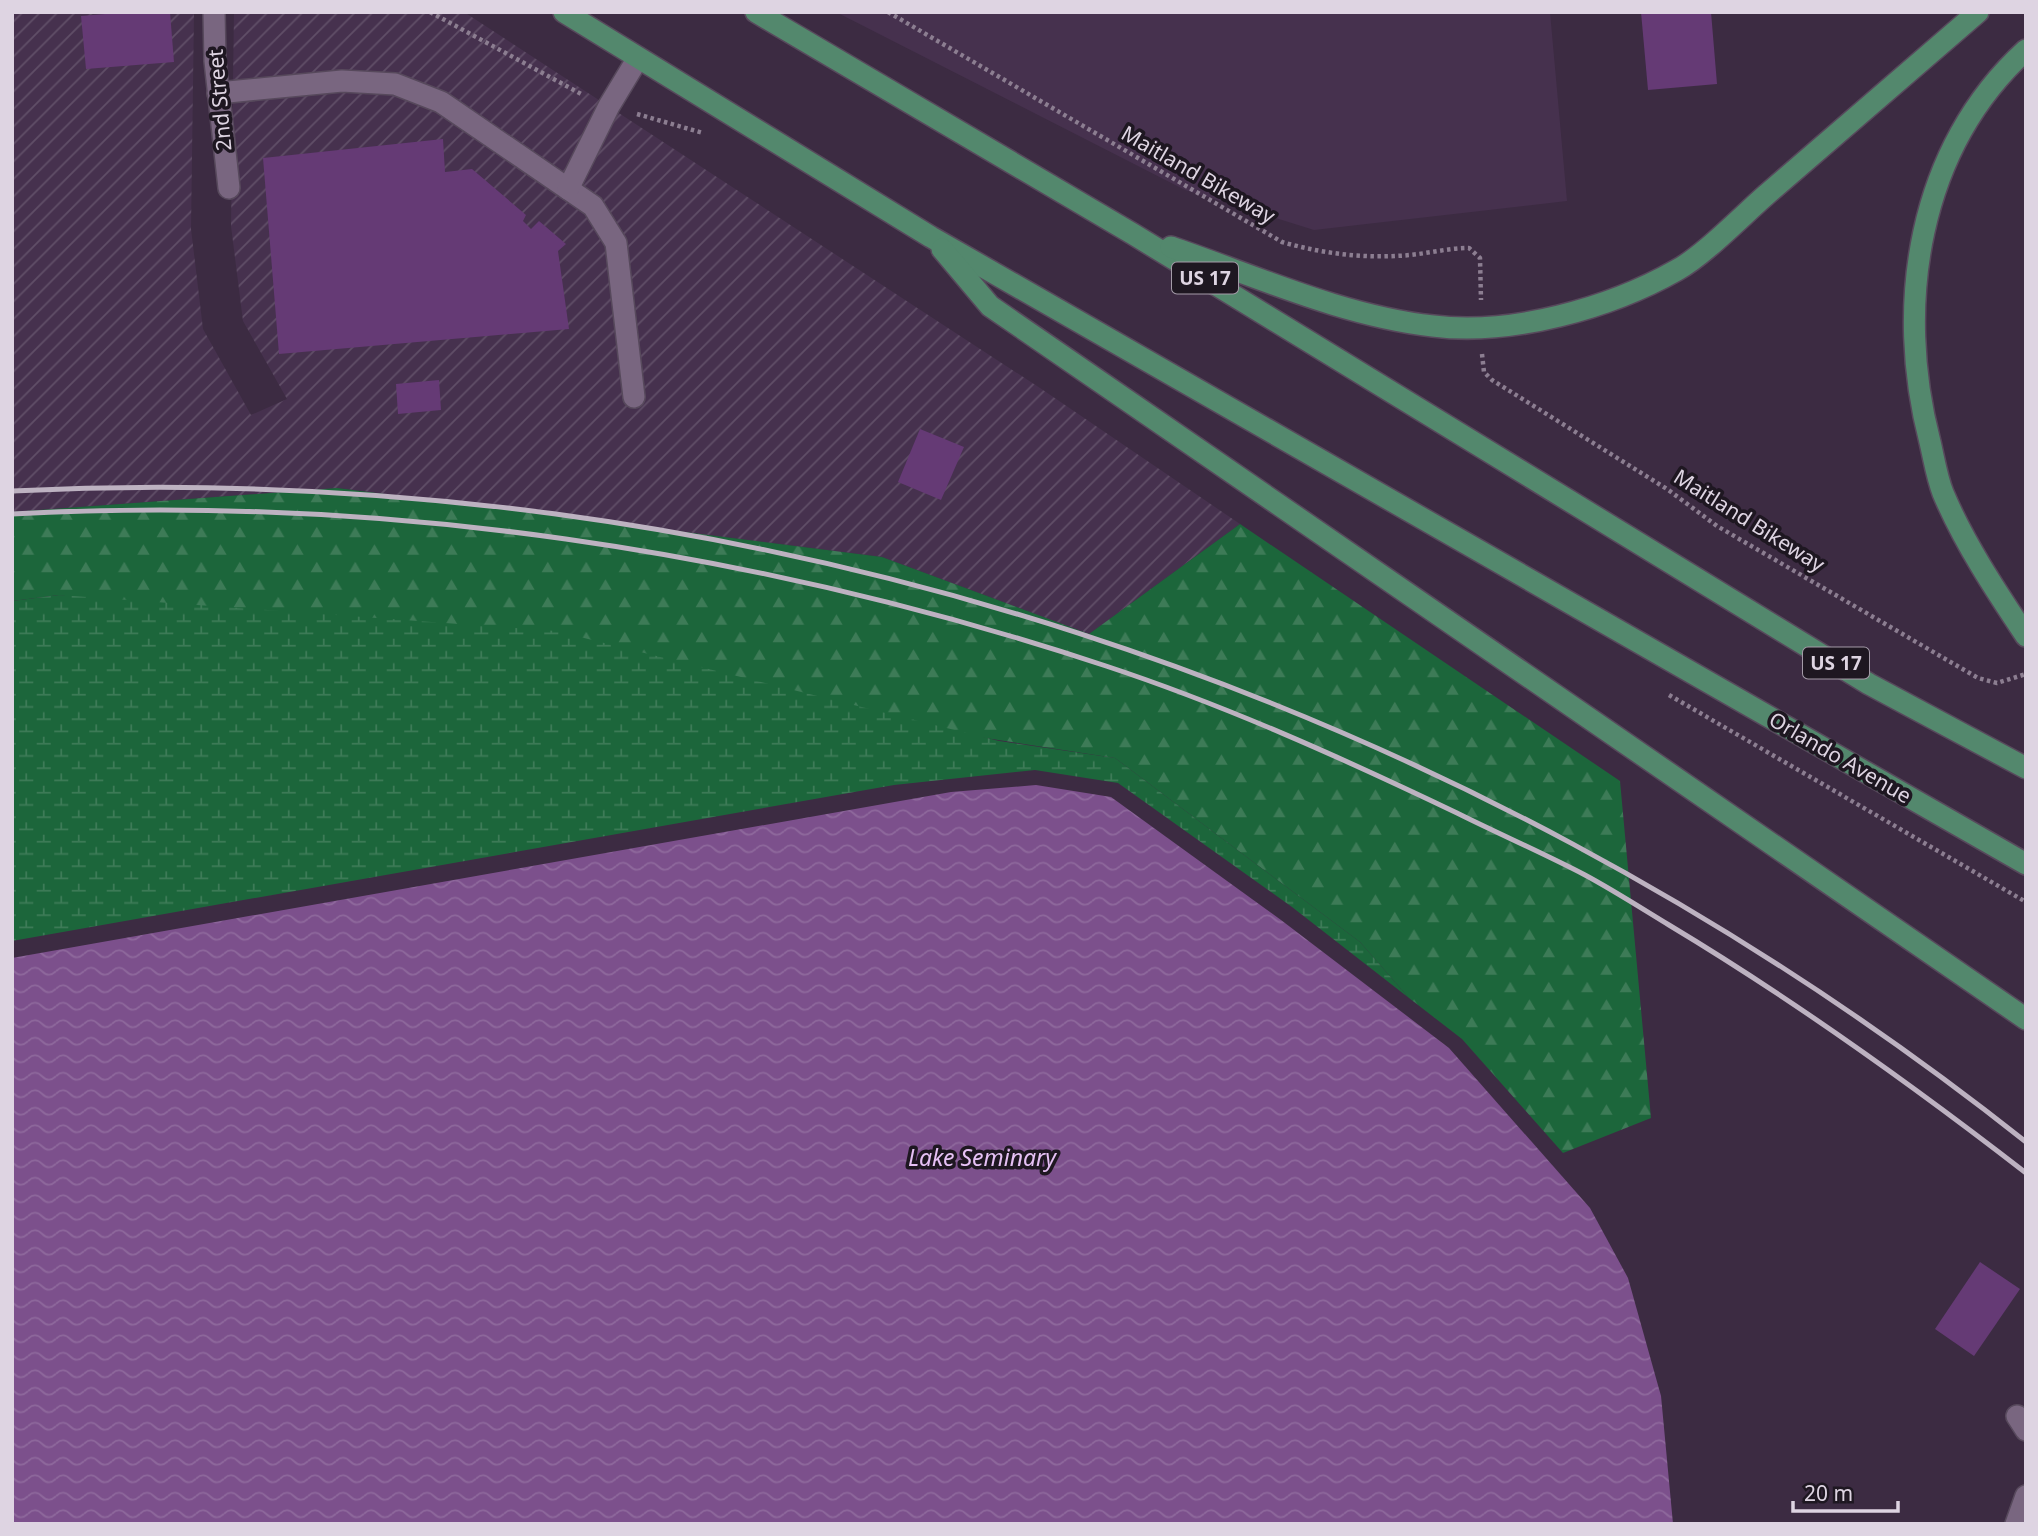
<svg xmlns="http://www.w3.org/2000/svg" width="2038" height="1536" font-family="'Noto Sans',sans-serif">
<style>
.built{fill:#46314e}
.industrial{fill:url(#industrial-furrows)}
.forest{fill:url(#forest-firs)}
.wetland{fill:url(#wetland-marsh)}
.water{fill:url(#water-waves)}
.building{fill:#653a75}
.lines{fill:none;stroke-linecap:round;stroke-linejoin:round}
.minor-casing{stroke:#57495c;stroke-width:24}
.major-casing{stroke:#57495c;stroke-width:24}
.path{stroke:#8c7e91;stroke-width:4.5;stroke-dasharray:3.5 3.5;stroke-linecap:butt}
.minor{stroke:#796680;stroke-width:21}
.major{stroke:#53886d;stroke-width:21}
.rail{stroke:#bdb2c1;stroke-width:5}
.labels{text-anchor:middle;stroke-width:7;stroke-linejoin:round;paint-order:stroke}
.shield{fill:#1e1721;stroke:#a49ba8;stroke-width:2}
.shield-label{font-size:19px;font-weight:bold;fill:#ded4e2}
.street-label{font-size:21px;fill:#ded4e2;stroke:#1e1721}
.water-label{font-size:23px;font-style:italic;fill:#e6c1f5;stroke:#1e1721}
</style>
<defs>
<pattern id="industrial-furrows" width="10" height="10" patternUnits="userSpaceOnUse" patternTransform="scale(1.75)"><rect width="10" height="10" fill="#46314e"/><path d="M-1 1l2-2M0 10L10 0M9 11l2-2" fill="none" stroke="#604e67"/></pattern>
<pattern id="forest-firs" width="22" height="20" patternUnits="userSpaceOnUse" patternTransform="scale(1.75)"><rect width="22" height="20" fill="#1c663b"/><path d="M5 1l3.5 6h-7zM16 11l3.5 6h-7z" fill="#3d7b57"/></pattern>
<pattern id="wetland-marsh" width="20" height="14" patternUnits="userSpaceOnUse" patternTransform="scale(1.75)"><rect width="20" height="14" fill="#1c663b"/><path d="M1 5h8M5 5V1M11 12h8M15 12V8" fill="none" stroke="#3d7b57"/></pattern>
<pattern id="water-waves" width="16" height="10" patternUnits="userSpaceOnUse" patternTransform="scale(1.75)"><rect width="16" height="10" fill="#7c508c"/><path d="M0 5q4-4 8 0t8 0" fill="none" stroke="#8e689c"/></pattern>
</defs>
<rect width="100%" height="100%" fill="#3c2b42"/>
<polygon class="built" points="836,12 1550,12 1567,201 1314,230 1185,190"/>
<polygon class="industrial" points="12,12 194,12 191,229 203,329 251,415 287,399 243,321 231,226 234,12 464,12 1040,388 1240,524 1089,634 882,557 338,488 12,512"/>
<polygon class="forest" points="337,488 882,557 1089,634 1240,524 1620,781 1651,1118 1563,1153 1462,1039 1409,998 1360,942 1115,758 59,595 12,601 12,512"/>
<polygon class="wetland" points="59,595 556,631 999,741 1115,758 1360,942 1409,998 1292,907 1118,783 1035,770 894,785 12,941 12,601"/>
<polygon class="water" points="1036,785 1111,797 1281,920 1449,1048 1590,1208 1628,1278 1661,1396 1673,1524 12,1524 12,958 951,792"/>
<g class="building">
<polygon points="129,12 170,12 174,62 86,69 81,16"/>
<polygon points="1641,12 1711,12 1717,84 1648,90"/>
<polygon points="443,139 445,172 472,169 526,215 523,221 531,229 539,221 566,244 558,251 569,329 279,354 263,158"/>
<polygon points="439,380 441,410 398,414 396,384"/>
<polygon points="920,429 964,447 941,500 898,482"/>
<polygon points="1980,1262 2020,1289 1974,1356 1935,1329"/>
</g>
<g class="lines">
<g class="minor-casing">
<g id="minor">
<polyline points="214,12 215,61 229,188"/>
<polyline points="218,93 342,81 395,84 441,102 593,206 616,243 634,397"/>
<polyline points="568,189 609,106 638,58"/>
<polyline points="2017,1416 2026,1430"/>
<polyline points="2016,1524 2026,1496"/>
</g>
</g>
<g class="major-casing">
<g id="major">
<polyline points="564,12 931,237 2026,864"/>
<polyline points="756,12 1133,234 1869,684 2026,768"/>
<path d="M 2026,50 C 1918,148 1894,305 1930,442 C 1934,459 1937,478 1943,493 C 1964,543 1996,591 2026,636"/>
<path d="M 1171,247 C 1256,276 1343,316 1433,326 C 1511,336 1610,308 1677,270 C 1703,256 1742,216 1766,195 C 1837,134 1908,73 1978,12"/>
<polyline points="942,249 990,306 2026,1019"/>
</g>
</g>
<g class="path">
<polyline points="430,12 583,95"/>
<path d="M 888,12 L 1282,242 C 1324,254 1366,259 1410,255 C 1430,253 1449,248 1469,248 L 1480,258 L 1481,300"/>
<polyline points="637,114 703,133"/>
<polyline points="1482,354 1484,372 1492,380 1667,489 1717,526 1978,678 1997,683 2026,674"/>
<polyline points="1669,695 2026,902"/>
</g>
<use href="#minor" class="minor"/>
<use href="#major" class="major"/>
<g class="rail">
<path d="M 12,491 C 741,455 1455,689 2026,1142"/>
<path d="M 12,514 C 380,494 756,550 1106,666 C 1227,706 1342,758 1457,813 C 1499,834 1543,853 1585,875 C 1613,890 1641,908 1669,925 C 1794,1000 1911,1084 2026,1173"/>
</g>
</g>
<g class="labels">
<g class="shield">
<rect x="1172" y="262.5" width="66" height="31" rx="5"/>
<rect x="1803" y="647.5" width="66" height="31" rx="5"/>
</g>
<g class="shield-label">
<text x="1205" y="285">US 17</text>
<text x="1836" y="670">US 17</text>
</g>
<g class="street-label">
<text transform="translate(220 100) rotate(-95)" y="7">2nd Street</text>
<text transform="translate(1198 175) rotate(30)" y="7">Maitland Bikeway</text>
<text transform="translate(1749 521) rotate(32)" y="7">Maitland Bikeway</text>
<text transform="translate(1840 758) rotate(30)" y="7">Orlando Avenue</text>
</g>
<g class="water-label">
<text x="982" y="1166">Lake Seminary</text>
</g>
</g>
<rect width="2038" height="1536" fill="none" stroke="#ded4e2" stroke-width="28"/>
<path d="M1793 1501v10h105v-10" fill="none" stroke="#ded4e2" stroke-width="3.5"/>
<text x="1804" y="1501" font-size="21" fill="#ded4e2" stroke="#1e1721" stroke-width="5" paint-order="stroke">20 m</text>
</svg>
